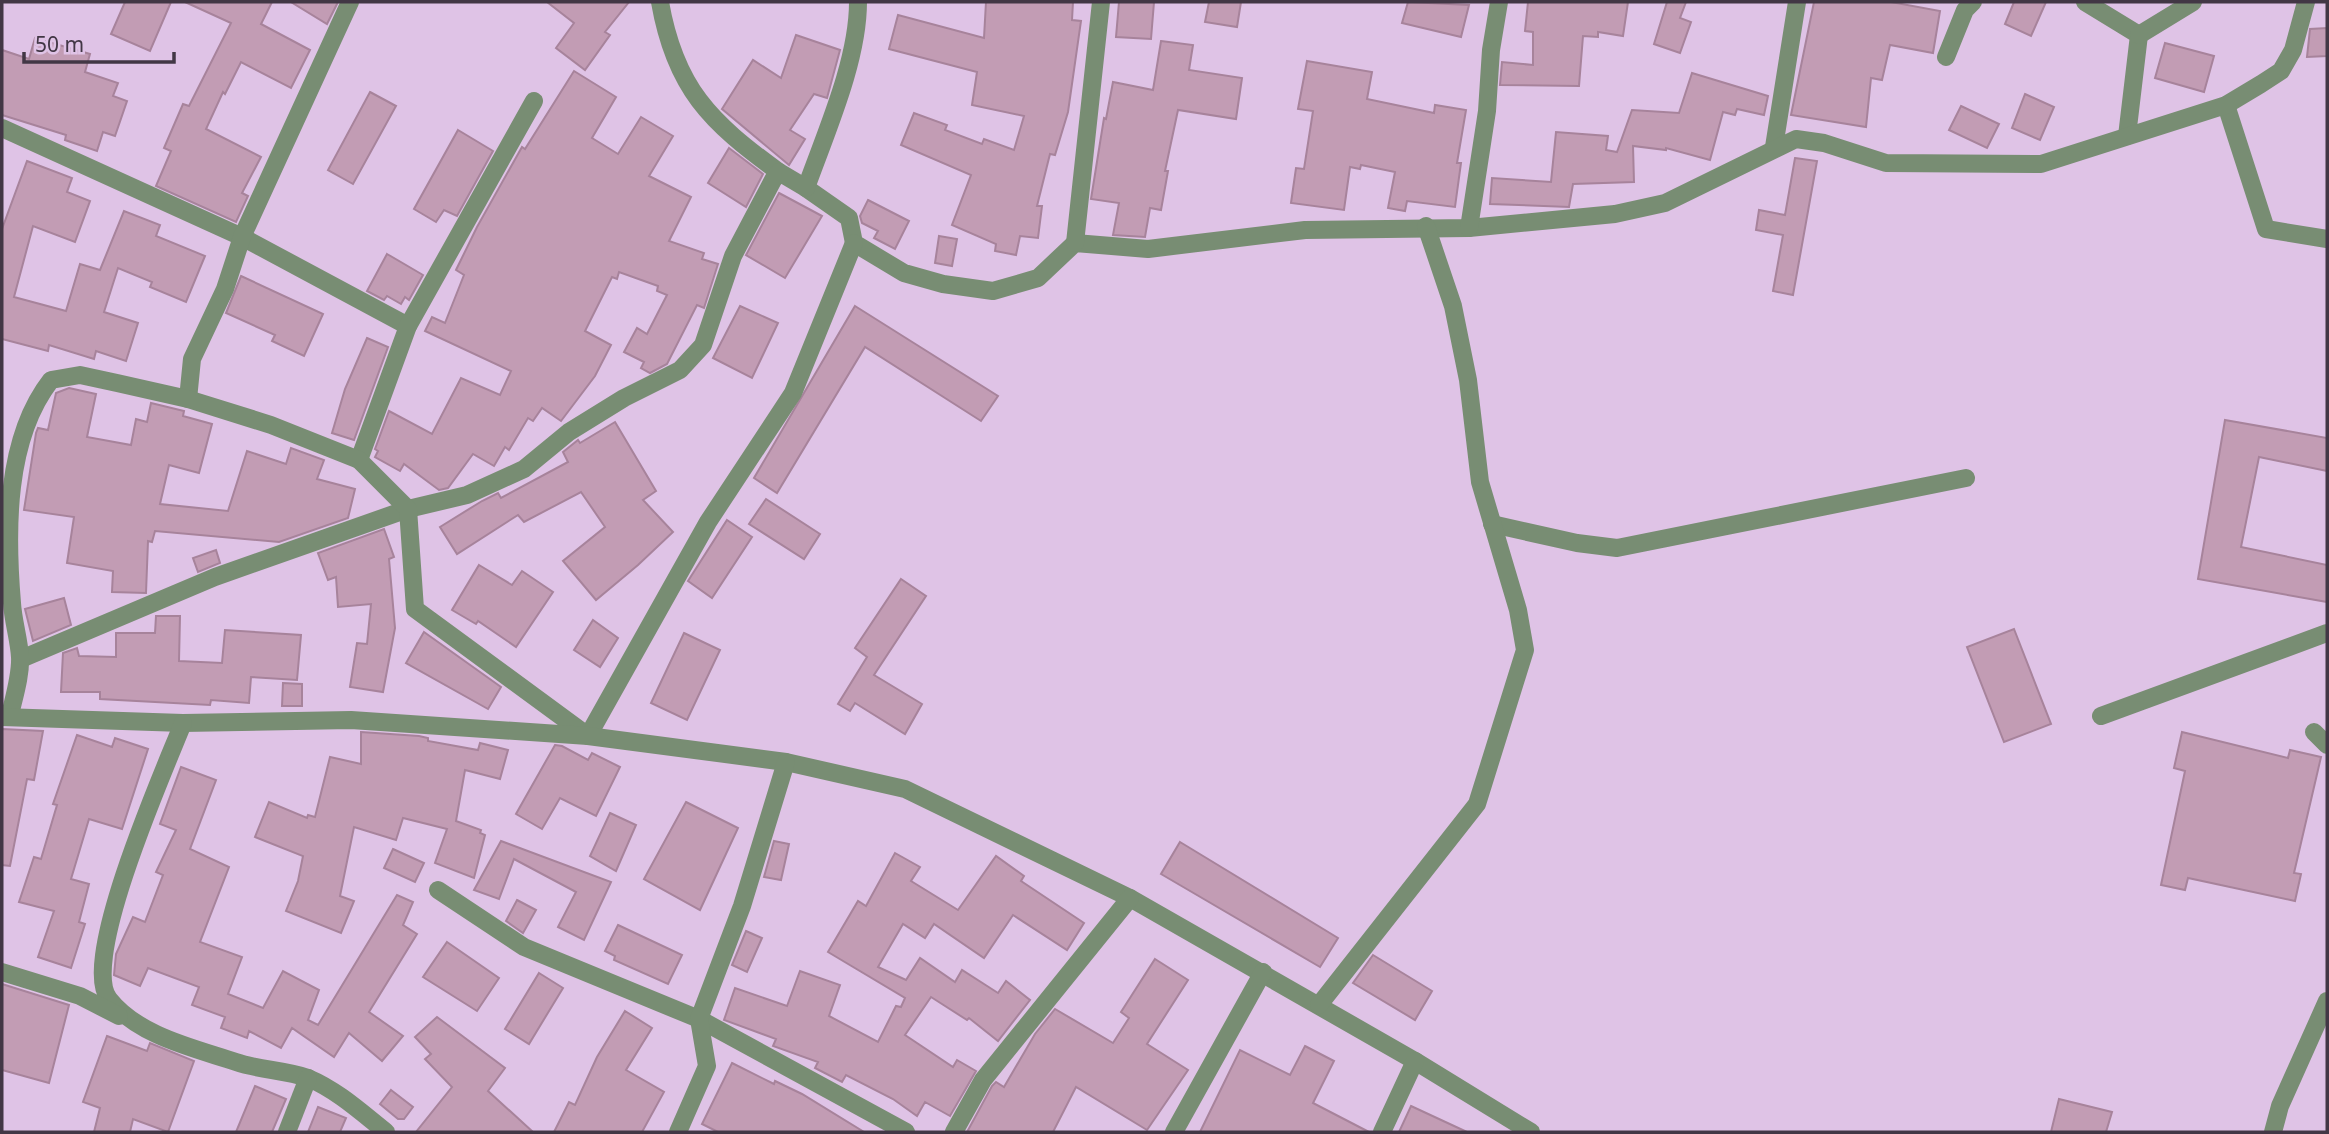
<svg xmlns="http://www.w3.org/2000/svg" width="2329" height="1134" font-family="'Noto Sans',sans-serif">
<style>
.building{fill:#c29cb4;stroke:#a7839b;stroke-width:2}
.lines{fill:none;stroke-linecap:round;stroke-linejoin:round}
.minor{stroke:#788d73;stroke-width:18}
</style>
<rect width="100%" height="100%" fill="#dfc3e6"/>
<g class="building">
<polygon points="125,2 171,2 150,51 111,34"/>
<polygon points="185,2 272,2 261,24 310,50 291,88 241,62 225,94 223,92 206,129 261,157 242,193 248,196 236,222 156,186 171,151 164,148 183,104 189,106 231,23"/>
<polygon points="291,2 338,2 327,24"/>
<polygon points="547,2 629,2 605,32 610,35 585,70 556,48 574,23"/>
<polygon points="986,2 1073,2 1072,20 1081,21 1068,112 1055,155 1050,154 1037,206 1042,206 1038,238 1020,236 1016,255 995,251 996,244 952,225 971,175 901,145 914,113 947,125 945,130 982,144 984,139 1014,150 1024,116 972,105 977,72 889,49 898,15 984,38"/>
<polygon points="1119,2 1154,2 1151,39 1116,37"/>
<polygon points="1209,2 1241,2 1237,27 1205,22"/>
<polygon points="1408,2 1469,5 1461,37 1402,23"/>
<polygon points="1528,2 1628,2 1623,36 1598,32 1598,37 1583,36 1579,86 1500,85 1502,62 1533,65 1533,32 1525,31"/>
<polygon points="1667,2 1686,2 1680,18 1691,22 1680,53 1654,44"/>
<polygon points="1814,2 1891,2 1940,11 1933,53 1890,45 1882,80 1871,78 1866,127 1791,115"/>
<polygon points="2014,2 2046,2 2031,36 2005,24"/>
<polygon points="2327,28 2327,56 2307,57 2310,29"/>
<polygon points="796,35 840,50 827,98 814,94 790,130 805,139 789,165 722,109 753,60 781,78"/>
<polygon points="35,38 90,54 85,72 118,83 113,96 127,101 115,136 103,132 97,151 65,140 66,135 2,115 2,50 29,59"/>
<polygon points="1161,41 1193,45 1189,70 1242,78 1236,119 1178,110 1165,171 1168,171 1161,210 1150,208 1145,237 1113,235 1119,203 1091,199 1104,118 1106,119 1113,82 1153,90"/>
<polygon points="2165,43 2214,56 2204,92 2155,78"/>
<polygon points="1307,61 1372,72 1367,99 1434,113 1435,105 1466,110 1457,163 1461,163 1455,207 1407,201 1405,211 1388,208 1395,172 1361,165 1360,169 1350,167 1344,210 1291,203 1296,168 1304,169 1313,111 1298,109"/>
<polygon points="574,71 616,97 592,138 618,154 641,117 673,136 649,176 691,197 669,241 704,253 702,259 718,264 704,308 697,305 667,364 650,373 641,368 644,362 624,352 637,328 647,334 667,295 657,291 658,286 619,272 617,279 612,277 585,331 611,345 595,376 561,421 542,408 533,421 528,418 509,450 505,447 494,466 473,454 448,488 439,490 404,464 400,471 375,457 378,451 375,449 389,411 432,434 461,378 500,395 511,371 425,331 432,317 445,323 464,275 456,270 477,227 522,147 525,149"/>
<polygon points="1692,73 1768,96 1764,115 1737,109 1735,115 1723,112 1710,160 1666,148 1666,150 1633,146 1634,182 1573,184 1569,207 1490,204 1492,178 1551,182 1556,132 1608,136 1606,150 1617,152 1632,110 1679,113"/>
<polygon points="370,92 396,106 353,184 328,170"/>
<polygon points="2025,94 2054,107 2040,140 2012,128"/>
<polygon points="1961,106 1999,124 1987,148 1949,130"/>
<polygon points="458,130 493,151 457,216 444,210 436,222 414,209"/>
<polygon points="729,148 763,174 746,207 708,183"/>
<polygon points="1795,158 1817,161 1793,295 1773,291 1783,235 1756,230 1759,210 1785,215"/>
<polygon points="27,161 72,178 67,192 90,201 75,242 33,226 14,297 66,311 80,264 100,270 124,211 160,225 156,236 205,256 186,302 150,287 152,282 118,268 104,312 138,323 126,361 96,351 94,359 49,345 48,351 2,339 2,229"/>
<polygon points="779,193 822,216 785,278 746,255"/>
<polygon points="868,200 909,221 895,249 874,238 878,231 862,223 860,216"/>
<polygon points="939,236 957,239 952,266 935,263"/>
<polygon points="387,254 423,275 409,300 405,297 401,304 387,296 384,300 367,291"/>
<polygon points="241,276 323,314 304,356 272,341 275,335 226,313"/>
<polygon points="740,306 778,323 752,378 713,358"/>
<polygon points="855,306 998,396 981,421 865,347 777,493 754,478"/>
<polygon points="367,338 388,347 354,440 332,433 345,389"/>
<polygon points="69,388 96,394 87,437 131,445 136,419 147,422 151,403 184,411 183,416 212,424 199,473 169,465 160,504 228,511 247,451 286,464 291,448 324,460 317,479 355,489 348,518 279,542 155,531 152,542 148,541 146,593 112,592 113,571 67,563 74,517 24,510 36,433 38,428 48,430 56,393"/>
<polygon points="2225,420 2327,438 2327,471 2259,457 2241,547 2327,565 2327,602 2198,579"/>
<polygon points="615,422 656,491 643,500 673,532 638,565 596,600 563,561 605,527 581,492 524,522 518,515 457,554 440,527 482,501 498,493 501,498 568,462 563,452 578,440 580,443"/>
<polygon points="766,499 820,534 804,559 749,524"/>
<polygon points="727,520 752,537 712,598 688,581"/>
<polygon points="384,529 394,557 389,559 395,628 383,692 350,687 357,643 367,644 371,604 338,607 336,577 328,580 318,553"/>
<polygon points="216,550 220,563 198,572 193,558"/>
<polygon points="479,565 512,585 522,571 553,592 516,647 478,621 476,624 452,610"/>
<polygon points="901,579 926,596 874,675 922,704 905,734 855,703 850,711 838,704 867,657 855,648"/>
<polygon points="64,598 71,625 33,641 25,609"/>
<polygon points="156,616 180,616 179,661 222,663 225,630 301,635 297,680 251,677 249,703 211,700 210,705 100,699 100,692 61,692 63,653 77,648 79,656 116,657 116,633 155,633"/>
<polygon points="593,620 618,638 600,667 574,650"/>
<polygon points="2014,629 2051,724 2004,742 1967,647"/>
<polygon points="424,632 501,687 488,709 406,663"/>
<polygon points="684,633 720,650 687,720 651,703"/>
<polygon points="283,683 302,684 302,706 282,706"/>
<polygon points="2,729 43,731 34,780 27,779 10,866 2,865"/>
<polygon points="361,732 419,736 428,738 428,741 478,750 480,743 508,750 500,779 465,770 456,821 481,830 480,833 485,835 474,878 435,863 447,829 403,818 396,840 354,827 340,896 354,901 341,933 286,911 298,881 303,856 255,837 269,802 307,818 308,815 315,817 330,757 361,764"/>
<polygon points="2182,732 2288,758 2290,750 2321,757 2294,873 2301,874 2295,901 2188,878 2185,890 2161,885 2185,771 2174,768"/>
<polygon points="77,735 112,747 115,738 148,749 122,829 89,819 71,879 89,884 79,922 85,924 71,968 38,957 54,911 19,902 34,857 41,859 57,805 53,804"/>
<polygon points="555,745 562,746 588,760 592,753 620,767 596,816 560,798 542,829 516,814"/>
<polygon points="181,767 216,780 190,849 229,867 200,942 242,957 228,994 263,1008 283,971 319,990 308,1020 318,1025 397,895 413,902 403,925 417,934 369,1012 403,1036 382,1061 349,1033 334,1057 292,1028 281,1048 249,1031 247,1038 221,1028 225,1017 192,1005 199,987 148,968 140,986 114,975 116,954 133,917 145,922 163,875 156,872 176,830 160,824"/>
<polygon points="686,802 738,828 700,910 644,879"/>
<polygon points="610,813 636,825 616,871 590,856"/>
<polygon points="501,841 611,882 584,940 558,927 576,892 514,859 499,899 474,890"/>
<polygon points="774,841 789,844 781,880 764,877"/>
<polygon points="1180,842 1338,938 1320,967 1161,874"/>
<polygon points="393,849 424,863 415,882 384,868"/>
<polygon points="895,853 920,867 911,881 958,910 996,856 1024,876 1021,881 1084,923 1067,950 1013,915 984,958 934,924 925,938 903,924 878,967 906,980 920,958 955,982 962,970 998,993 1006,981 1030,1000 998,1041 969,1018 967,1020 931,997 905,1035 953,1067 957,1060 976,1071 950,1116 925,1102 917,1116 893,1099 846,1075 842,1082 815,1068 818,1062 773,1046 776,1039 724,1020 735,988 787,1006 800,971 840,985 829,1016 878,1042 896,1006 901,1007 905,998 828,952 858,901 866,906"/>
<polygon points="517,900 536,910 523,933 506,921"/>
<polygon points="618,925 682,955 668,984 614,960 615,956 605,951"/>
<polygon points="746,931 762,938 747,972 732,965"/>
<polygon points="447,942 499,978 477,1011 423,977"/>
<polygon points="1373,955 1432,991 1415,1020 1353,983"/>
<polygon points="1155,959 1188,980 1147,1044 1188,1070 1147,1130 1076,1087 1053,1132 967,1132 992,1086 996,1082 1004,1087 1035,1034 1055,1009 1113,1043 1129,1018 1121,1012"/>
<polygon points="539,973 563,988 529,1044 505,1029"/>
<polygon points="2,984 69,1005 49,1083 2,1070"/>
<polygon points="625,1011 652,1028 626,1070 664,1092 642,1132 554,1132 569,1102 575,1105 597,1057"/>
<polygon points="437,1017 505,1068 488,1091 533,1132 416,1132 452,1087 425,1059 431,1054 415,1037"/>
<polygon points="107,1036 147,1051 150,1043 194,1061 168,1132 133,1119 130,1132 94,1132 100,1108 83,1102"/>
<polygon points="1305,1046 1334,1061 1313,1103 1369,1132 1200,1132 1240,1050 1290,1075"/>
<polygon points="732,1063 774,1084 775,1081 802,1094 864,1132 718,1132 702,1124"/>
<polygon points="255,1086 286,1099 272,1132 236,1132"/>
<polygon points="391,1090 413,1107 404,1119 398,1119 380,1104"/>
<polygon points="2059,1099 2112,1112 2106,1132 2051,1132"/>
<polygon points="1411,1106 1467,1132 1399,1132"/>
<polygon points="318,1107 346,1118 340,1132 308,1132"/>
</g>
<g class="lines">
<g class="minor">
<path d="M 660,2 C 675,88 710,122 779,172"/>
<polyline points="2085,2 2139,35 2127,136"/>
<polyline points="2139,35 2193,2"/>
<polyline points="1946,57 1965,10 1973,2"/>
<polyline points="2226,105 2266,229 2327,239"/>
<polyline points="2,128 242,237 408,326"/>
<polyline points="1774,147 1797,2"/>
<polyline points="806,188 849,218 854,243 904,273 943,284 993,291 1038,278 1075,243 1148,249 1305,230 1469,228 1615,214 1665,203 1796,139 1824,143 1886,163 2041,164 2226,105 2261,84 2281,71 2293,50 2306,2"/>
<polyline points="1469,228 1487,111 1491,50 1499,2"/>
<polyline points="1075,243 1101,2"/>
<polyline points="188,399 192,359 225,289 242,237 350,2"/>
<polyline points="359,460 408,326 534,101"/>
<polyline points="1492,524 1577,543 1617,548 1966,478"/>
<path d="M 21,659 L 215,577 L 408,509 L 467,495 L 524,469 L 569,432 L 624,398 L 680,370 L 703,345 L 733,256 L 773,180 L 779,172 L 806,188 C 826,132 858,61 858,2"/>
<path d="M 10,715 C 14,697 21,675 20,657 C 19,639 13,621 12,603 C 6,531 5,439 51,380 L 80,375 L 117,383 L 188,399 L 271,425 L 359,460 L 408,509 L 415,609 L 588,736 L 708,522 L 793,393 L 854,243"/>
<polyline points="2101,716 2327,633"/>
<polyline points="2,717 183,723 351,720 588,736 786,762 905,789 1130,898 1415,1061 1531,1132"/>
<path d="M 183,723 C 165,769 79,961 109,999 C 138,1036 194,1048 236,1062 C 259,1070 285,1070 308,1078 C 337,1090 362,1113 386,1132"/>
<polyline points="2314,732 2327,745"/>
<polyline points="438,890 524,947 699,1019 906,1132"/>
<polyline points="2,972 80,996 119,1016"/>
<polyline points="1319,1005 1477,804 1525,650 1518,610 1480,482 1468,380 1453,306 1426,226"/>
<polyline points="287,1132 308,1078"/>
<polyline points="678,1132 707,1066 699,1019 742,906 786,762"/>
<polyline points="954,1132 983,1080 1130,898"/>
<polyline points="1174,1132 1263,972"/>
<polyline points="1382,1132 1415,1061"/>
<polyline points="2273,1132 2280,1106 2327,1001"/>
</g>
</g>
<rect width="2329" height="1134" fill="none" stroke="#423745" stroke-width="7"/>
<path d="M24 52v10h150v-10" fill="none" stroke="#423745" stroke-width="3.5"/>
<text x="35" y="52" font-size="21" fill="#423745" stroke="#dfc3e6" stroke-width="5" paint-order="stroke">50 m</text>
</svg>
